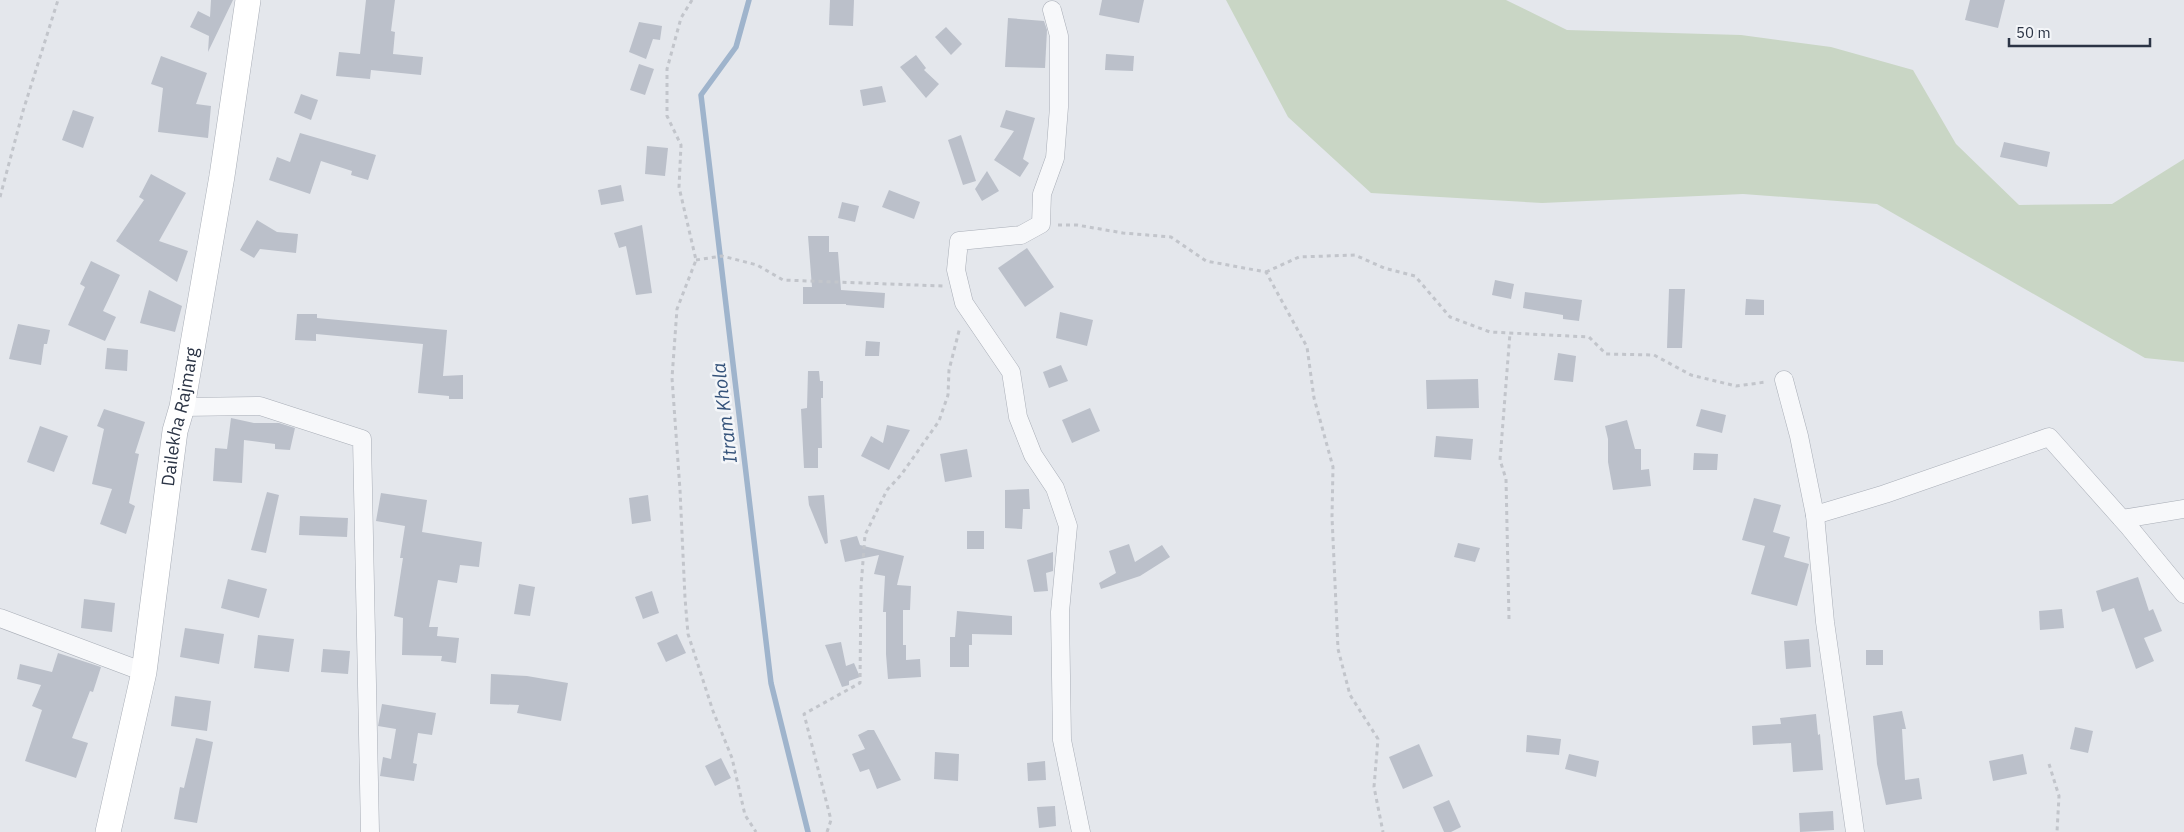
<svg xmlns="http://www.w3.org/2000/svg" width="2184" height="832" font-family="'IBM Plex Sans',sans-serif">
<style>
.green{fill:#c9d6c5}
.lines{fill:none;stroke-linecap:round;stroke-linejoin:round}
.stream{stroke:#9fb4cc;stroke-width:5.5}
.building{fill:#bbc0ca}
.street-casing{stroke:#a9aeb7;stroke-width:19}
.secondary-casing{stroke:#a9aeb7;stroke-width:26}
.path{stroke:#c2c5cb;stroke-width:3;stroke-dasharray:4 4;stroke-linecap:butt}
.street{stroke:#f7f8fa;stroke-width:18}
.secondary{stroke:#fff;stroke-width:25}
.labels{text-anchor:middle;stroke-width:5;stroke-linejoin:round;paint-order:stroke}
.street-label{font-size:18px;fill:#2b3445;stroke:#f4f6f9}
.water-label{font-size:19px;font-style:italic;fill:#34527a;stroke:#f4f6f9}
</style>
<rect width="100%" height="100%" fill="#e4e7ec"/>
<polygon class="green" points="1226,0 1506,0 1567,30 1741,35 1831,47 1913,70 1956,144 2019,205 2112,204 2184,159 2184,362 2145,358 1877,204 1743,194 1542,203 1371,193 1288,117"/>
<g class="lines">
<polyline class="stream" points="749,0 736,47 701,95 771,683 808,832"/>
</g>
<g class="building">
<polygon points="211,0 233,0 208,52 209,36 190,27 198,11 210,17"/>
<polygon points="366,0 395,0 391,31 395,32 393,54 423,57 421,75 371,70 370,79 336,76 339,52 360,54"/>
<polygon points="830,0 854,0 853,26 829,25"/>
<polygon points="1102,0 1144,0 1139,23 1099,15"/>
<polygon points="1970,0 2005,0 1998,28 1965,20"/>
<polygon points="1008,18 1044,21 1047,30 1045,68 1005,67"/>
<polygon points="639,22 662,26 660,40 653,39 646,59 629,52"/>
<polygon points="946,27 962,44 951,55 935,37"/>
<polygon points="1106,54 1134,56 1133,71 1105,70"/>
<polygon points="916,55 926,68 924,70 939,84 926,98 900,67"/>
<polygon points="161,56 207,73 196,104 211,106 208,138 158,132 163,88 151,84"/>
<polygon points="639,64 654,69 645,95 630,90"/>
<polygon points="882,86 886,102 863,106 860,90"/>
<polygon points="301,94 318,100 311,120 294,113"/>
<polygon points="73,110 94,117 83,148 62,140"/>
<polygon points="1006,110 1035,118 1023,159 1029,163 1020,177 994,160 1014,131 1000,127"/>
<polygon points="300,133 376,155 368,180 351,175 352,171 321,161 310,194 269,180 277,157 290,162"/>
<polygon points="961,135 976,181 963,185 948,140"/>
<polygon points="2004,142 2050,152 2047,167 2000,157"/>
<polygon points="647,146 668,148 665,176 645,174"/>
<polygon points="987,171 999,191 982,201 975,189"/>
<polygon points="151,174 186,193 159,241 188,251 177,282 116,241 144,200 139,197"/>
<polygon points="621,185 624,201 601,205 598,190"/>
<polygon points="889,190 920,202 914,219 882,207"/>
<polygon points="842,202 859,206 855,222 838,218"/>
<polygon points="257,220 277,232 298,234 296,253 260,249 254,258 240,250"/>
<polygon points="642,225 652,293 636,295 626,246 619,248 614,233"/>
<polygon points="808,236 829,236 829,252 838,252 841,290 885,293 884,308 846,305 846,304 803,304 803,287 812,287"/>
<polygon points="1027,248 1054,287 1025,307 998,268"/>
<polygon points="91,261 120,275 103,311 116,317 105,341 68,325 85,287 80,284"/>
<polygon points="1495,280 1514,284 1511,299 1492,295"/>
<polygon points="1669,289 1685,289 1682,348 1667,348"/>
<polygon points="149,290 182,306 175,332 140,323"/>
<polygon points="1525,292 1582,300 1579,321 1563,319 1563,315 1523,308"/>
<polygon points="1746,299 1764,300 1764,315 1745,315"/>
<polygon points="1060,312 1093,320 1087,346 1056,338"/>
<polygon points="297,314 317,314 317,318 447,330 443,376 463,375 463,399 449,399 449,396 418,393 423,344 316,334 316,341 295,340"/>
<polygon points="18,324 50,330 47,344 44,344 41,365 9,359"/>
<polygon points="866,341 880,342 879,356 865,356"/>
<polygon points="107,348 128,350 127,371 105,369"/>
<polygon points="1558,353 1576,356 1573,382 1554,380"/>
<polygon points="1061,365 1068,381 1049,388 1043,372"/>
<polygon points="808,371 819,371 820,381 823,381 823,398 821,398 822,448 818,448 818,468 804,468 801,409 807,408"/>
<polygon points="1478,379 1479,408 1427,409 1426,380"/>
<polygon points="1090,408 1100,431 1072,443 1062,420"/>
<polygon points="104,409 145,422 135,453 139,454 129,503 135,506 126,534 100,524 112,489 92,484 104,429 97,426"/>
<polygon points="1701,409 1726,415 1722,433 1696,426"/>
<polygon points="231,418 254,423 279,423 295,428 290,450 275,449 275,444 244,440 242,483 213,481 215,448 227,449"/>
<polygon points="1627,420 1635,449 1641,449 1641,470 1649,469 1651,486 1613,490 1608,462 1608,439 1605,426"/>
<polygon points="887,425 910,430 889,470 861,456 871,436 883,443"/>
<polygon points="40,426 68,436 54,472 27,462"/>
<polygon points="1436,436 1473,439 1471,460 1434,457"/>
<polygon points="967,449 972,477 945,482 940,454"/>
<polygon points="1694,453 1718,454 1717,470 1693,470"/>
<polygon points="1029,489 1030,509 1023,509 1022,529 1005,528 1005,490"/>
<polygon points="267,492 279,495 266,553 251,550"/>
<polygon points="381,493 427,500 422,532 482,542 479,567 460,565 457,583 438,580 429,627 438,627 437,636 459,638 456,663 441,661 442,656 402,655 403,618 394,616 403,558 400,558 405,526 376,521"/>
<polygon points="648,495 651,521 632,524 629,498"/>
<polygon points="824,495 828,543 825,544 809,505 808,496"/>
<polygon points="1754,498 1781,505 1773,532 1790,537 1784,557 1809,564 1797,606 1751,594 1765,546 1742,540"/>
<polygon points="300,516 348,518 347,537 299,535"/>
<rect x="967" y="531" width="17" height="18"/>
<polygon points="857,536 860,545 904,556 897,585 911,586 910,610 903,610 903,645 906,645 906,660 920,659 921,677 888,679 886,654 886,612 883,612 885,576 874,574 879,555 845,562 840,540"/>
<polygon points="1458,543 1480,548 1475,562 1454,557"/>
<polygon points="1129,544 1135,562 1162,545 1170,557 1140,576 1101,589 1099,583 1116,573 1109,551"/>
<polygon points="1053,552 1053,571 1046,573 1048,591 1034,592 1027,560"/>
<polygon points="2138,577 2149,611 2153,609 2162,631 2144,638 2154,661 2136,669 2114,608 2102,612 2096,591"/>
<polygon points="228,579 267,589 259,618 221,608"/>
<polygon points="519,584 535,587 530,616 514,614"/>
<polygon points="652,591 659,613 643,619 635,597"/>
<polygon points="84,599 115,603 112,632 81,628"/>
<polygon points="2062,609 2064,628 2040,630 2039,611"/>
<polygon points="957,611 1012,616 1012,635 972,634 972,645 969,645 969,667 950,667 950,637 955,637"/>
<polygon points="185,628 224,634 219,664 180,657"/>
<polygon points="677,634 686,653 666,662 657,643"/>
<polygon points="258,635 294,639 289,672 254,668"/>
<polygon points="1809,639 1811,667 1786,669 1784,641"/>
<polygon points="841,642 846,666 854,663 860,677 849,681 849,685 842,687 825,645"/>
<polygon points="323,649 350,651 348,674 321,672"/>
<rect x="1866" y="650" width="17" height="15"/>
<polygon points="58,653 101,667 93,692 90,691 72,738 88,743 76,778 25,761 42,710 32,706 41,685 17,679 20,664 52,672"/>
<polygon points="491,674 527,676 568,683 561,721 517,713 519,705 490,704"/>
<polygon points="175,696 211,701 207,731 171,726"/>
<polygon points="382,704 436,713 432,735 418,733 413,763 417,764 414,781 380,776 383,757 391,759 396,729 378,726"/>
<polygon points="1902,711 1906,729 1902,729 1905,780 1919,778 1922,799 1886,805 1877,764 1873,716"/>
<polygon points="1816,714 1818,735 1820,734 1823,770 1793,772 1791,743 1753,745 1752,726 1781,724 1780,718"/>
<polygon points="2075,727 2093,731 2088,753 2070,749"/>
<polygon points="868,730 874,730 901,780 877,789 869,769 860,772 852,754 865,749 858,735"/>
<polygon points="1527,735 1561,739 1559,755 1526,752"/>
<polygon points="196,738 213,742 197,823 174,819 180,787 184,788"/>
<polygon points="1419,744 1433,776 1403,789 1389,757"/>
<polygon points="935,752 959,754 958,781 934,779"/>
<polygon points="1569,754 1599,761 1596,777 1565,769"/>
<polygon points="2023,754 2027,774 1993,781 1989,761"/>
<polygon points="721,758 731,778 715,786 705,766"/>
<polygon points="1045,761 1046,780 1028,781 1027,763"/>
<polygon points="1449,800 1461,827 1451,832 1444,832 1433,807"/>
<polygon points="1055,806 1056,826 1039,828 1037,807"/>
<polygon points="1833,811 1834,830 1800,832 1799,813"/>
</g>
<g class="lines">
<g class="street-casing">
<g id="street">
<polyline points="1052,10 1059,36 1059,107 1055,158 1042,194 1041,224 1021,235 959,241 956,270 964,303 1011,372 1018,417 1033,455 1055,488 1068,526 1060,612 1062,740 1081,832"/>
<polyline points="1784,380 1799,436 1815,515 1825,622 1855,832"/>
<polyline points="182,407 260,406 362,439 370,832"/>
<polyline points="1815,515 1885,494 2049,437 2129,527 2184,594"/>
<polyline points="2122,519 2184,509"/>
<polyline points="0,618 144,672"/>
</g>
</g>
<g class="secondary-casing">
<g id="secondary">
<path id="s1" d="M 108,832 L 144,672 L 175,431 L 182,407 L 222,176 L 248,0"/>
</g>
</g>
<g class="path">
<polyline points="692,0 681,18 667,69 667,116 681,145 679,187 696,260 677,309 672,378 680,490 685,598 688,634 713,711 732,758 745,815 756,832"/>
<polyline points="0,197 23,111 58,0"/>
<polyline points="1058,225 1077,225 1123,233 1171,237 1206,261 1266,272 1307,347 1314,398 1333,467 1332,517 1338,649 1350,695 1378,739 1374,787 1383,832"/>
<polyline points="696,260 722,256 757,265 783,280 943,286"/>
<polyline points="1266,272 1299,257 1355,255 1384,268 1415,276 1450,317 1490,332 1589,337 1606,354 1654,355 1691,375 1736,386 1766,382"/>
<polyline points="1509,619 1506,479 1500,460 1510,333"/>
<polyline points="2049,764 2059,796 2057,832"/>
<polyline points="827,832 831,820 804,714 860,683 861,587 865,535 887,490 901,475 939,421 948,395 949,370 960,327"/>
</g>
<use href="#street" class="street"/>
<use href="#secondary" class="secondary"/>
</g>
<g class="labels">
<g class="street-label">
<text dy="6" stroke="none"><textPath href="#s1" startOffset="422">Dailekha Rajmarg</textPath></text>
</g>
<g class="water-label">
<text transform="translate(724 413) rotate(-97)" y="7">Itram Khola</text>
</g>
</g>
<path d="M2009 38v8h141v-8" fill="none" stroke="#2b3445" stroke-width="2.5"/>
<text x="2016" y="38" font-size="15" fill="#2b3445" stroke="#f4f6f9" stroke-width="4" paint-order="stroke">50 m</text>
</svg>
